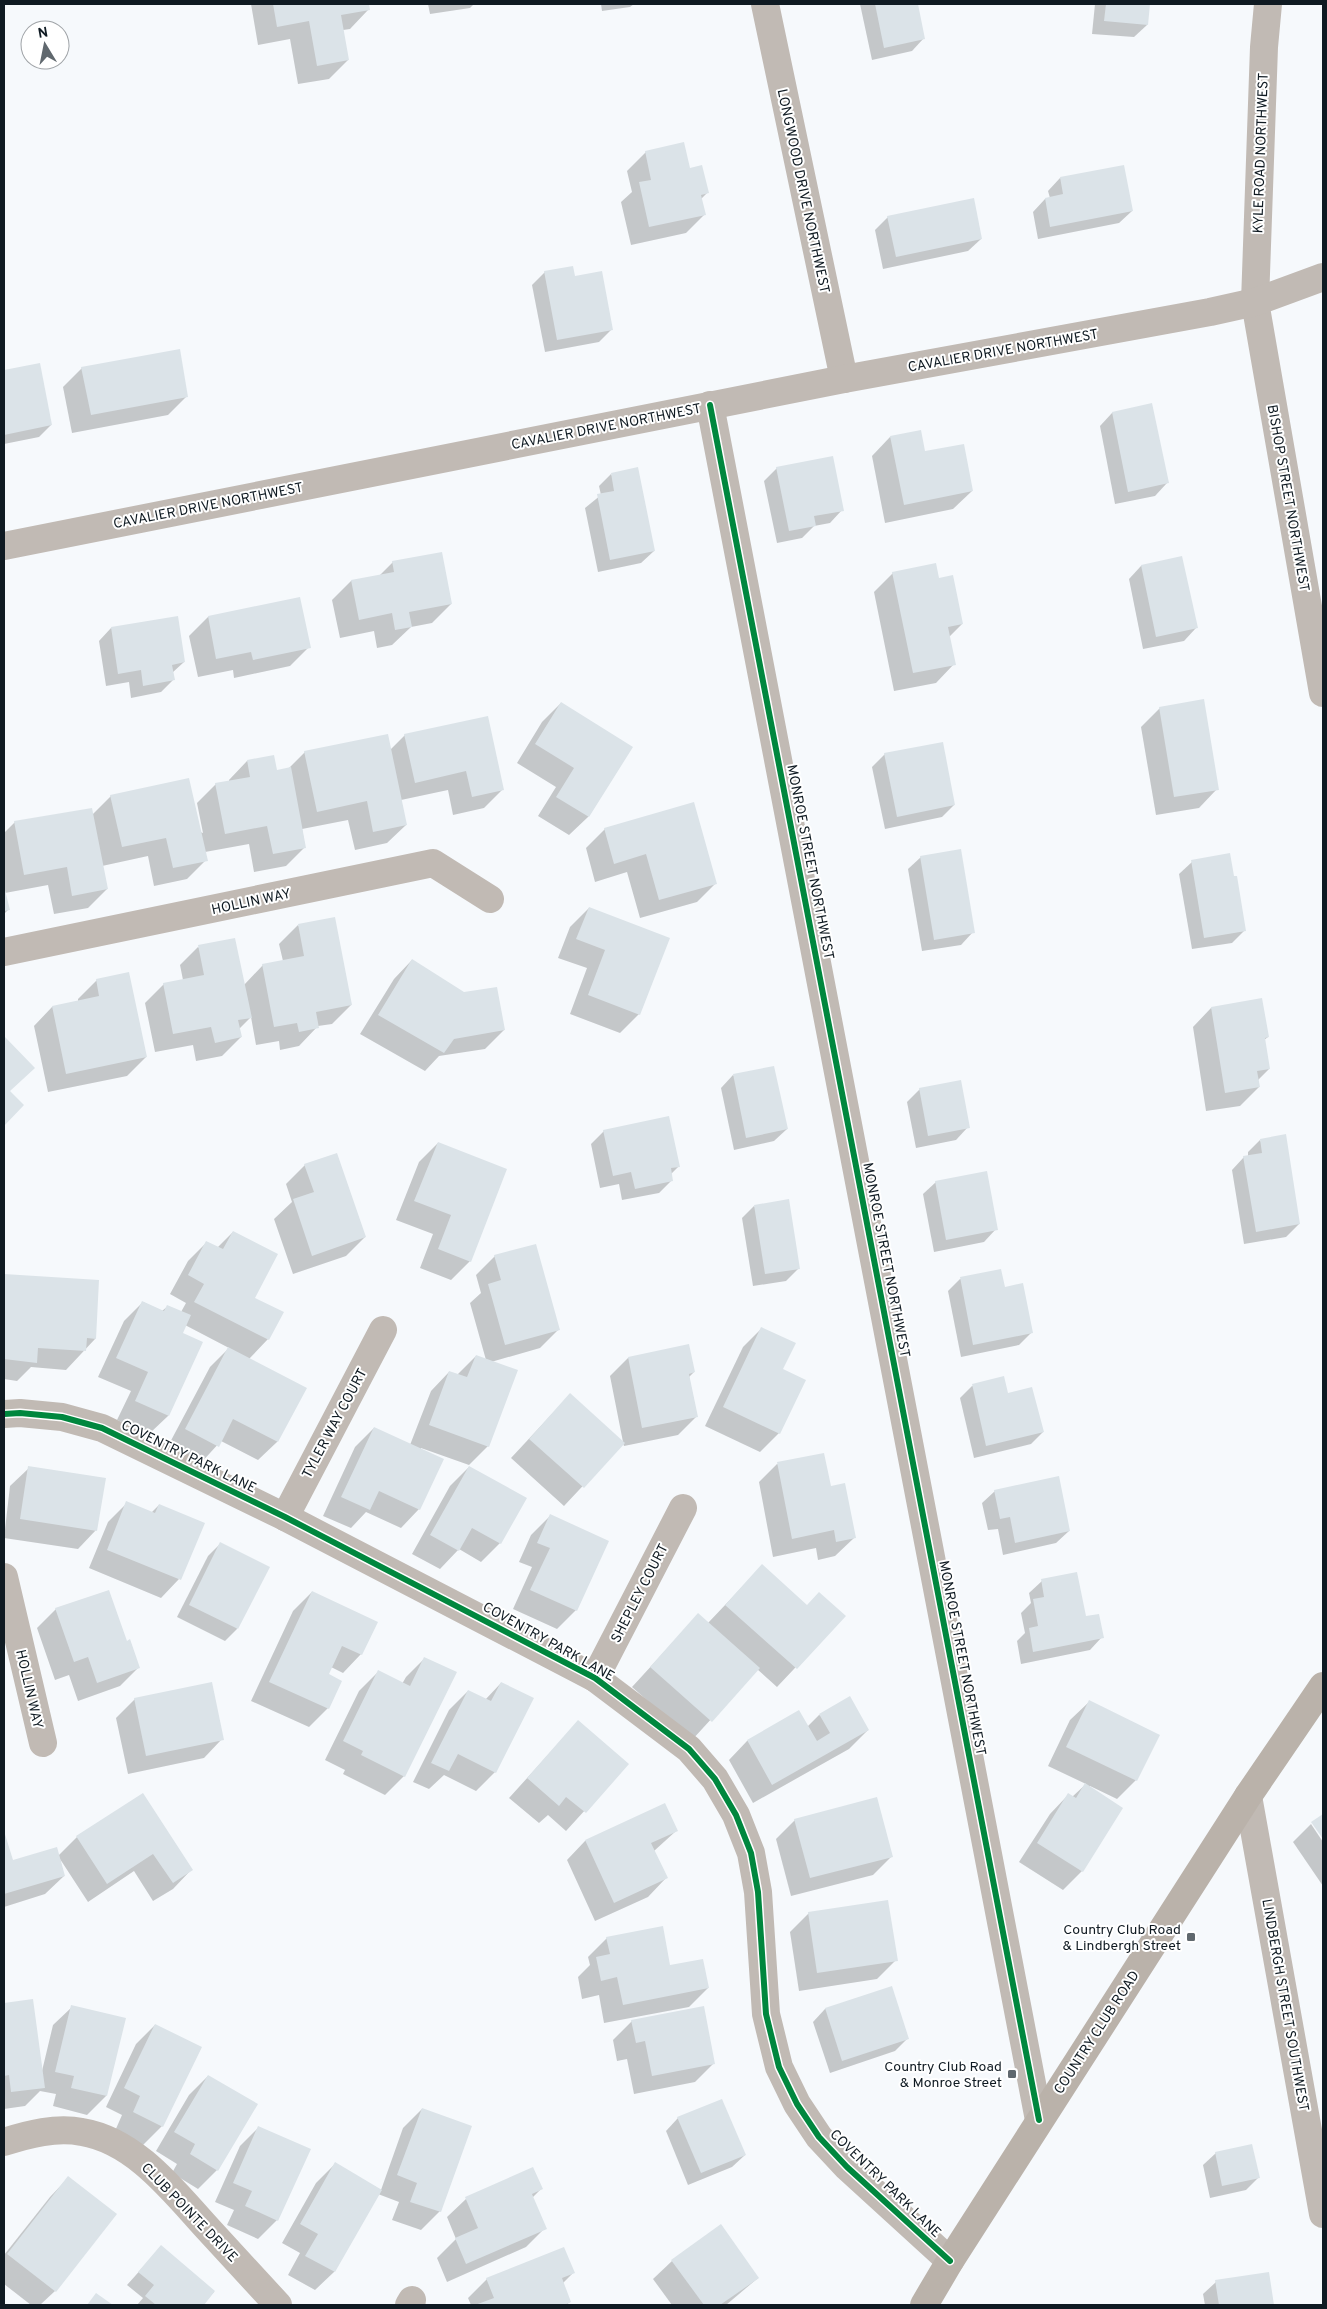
<svg xmlns="http://www.w3.org/2000/svg" width="1327" height="2309" font-family="Overpass,sans-serif">
<style>
.shadow{fill:#0003}
.building{fill:#dbe3e8}
.lines{fill:none;stroke-linecap:round;stroke-linejoin:round}
.minor{stroke:#c1bab4;stroke-width:28}
.primary{stroke:#bab2aa;stroke-width:28}
.cycleway-casing{stroke:#fff;stroke-width:9}
.cycleway{stroke:#00873e;stroke-width:6}
.poi-dot{fill:#60686e;stroke:#fff;stroke-width:2}
.labels{text-anchor:middle;stroke-width:4;stroke-linejoin:round;paint-order:stroke}
.street-label{font-size:14px;fill:#0f1a22;stroke:#fff}
.poi-label{font-size:14px;fill:#0f1a22;stroke:#fff;text-anchor:end}
</style>
<rect width="100%" height="100%" fill="#f6f9fc"/>
<g class="shadow">
<polygon points="251,4 367,4 368,10 350,29 343,30 348,60 329,79 298,84 290,39 258,45"/>
<polygon points="428,4 474,4 470,8 430,14"/>
<polygon points="601,4 634,4 630,7 602,11"/>
<polygon points="860,4 917,4 924,38 912,51 872,60"/>
<polygon points="1095,4 1149,4 1147,25 1134,37 1092,34"/>
<polygon points="646,152 689,170 707,193 701,199 705,214 686,233 631,245 621,202 632,192 627,171"/>
<polygon points="1060,178 1132,211 1119,223 1038,239 1033,212 1045,199 1050,198 1048,191"/>
<polygon points="888,217 981,239 968,251 883,269 875,230"/>
<polygon points="545,272 574,277 612,329 599,342 545,352 532,285"/>
<polygon points="39,365 51,425 39,437 4,444 4,372"/>
<polygon points="82,368 187,396 168,415 72,433 63,387"/>
<polygon points="1151,405 1167,483 1155,496 1115,504 1100,426 1112,413"/>
<polygon points="890,437 924,453 972,491 953,509 885,523 872,456"/>
<polygon points="777,468 842,510 830,523 814,526 802,538 777,543 764,481"/>
<polygon points="611,474 654,551 641,563 598,572 585,508 601,495 599,486"/>
<polygon points="1181,558 1196,628 1184,641 1143,649 1129,579 1141,566"/>
<polygon points="393,562 451,604 432,623 411,627 392,645 377,648 374,631 340,638 332,600 351,581 379,576"/>
<polygon points="893,573 962,624 949,637 954,664 936,683 894,691 874,592"/>
<polygon points="299,598 309,647 290,666 234,678 233,670 198,677 189,636 208,617"/>
<polygon points="111,628 184,662 172,673 173,680 161,692 131,698 129,682 106,686 99,641"/>
<polygon points="561,703 631,747 588,817 569,835 538,816 556,787 517,763 542,722"/>
<polygon points="1160,708 1217,789 1199,808 1156,815 1141,727"/>
<polygon points="405,735 503,789 484,808 453,815 448,790 401,800 406,825 387,843 355,850 348,820 302,829 305,847 286,866 254,872 249,844 205,852 206,860 187,879 154,886 148,856 102,866 107,889 88,908 54,914 48,885 5,893 8,910 4,914 4,833 15,822 92,815 111,796 203,833 197,803 216,784 229,782 229,780 247,761 276,771 288,769 305,752 390,750"/>
<polygon points="885,754 954,805 942,817 885,829 872,767"/>
<polygon points="605,829 716,883 697,902 640,918 627,872 595,882 586,848"/>
<polygon points="921,857 973,932 961,945 922,951 908,869"/>
<polygon points="1192,862 1245,930 1232,943 1192,949 1179,874"/>
<polygon points="589,908 639,1014 620,1033 570,1014 587,968 558,958 570,927"/>
<polygon points="298,925 351,1005 332,1024 318,1026 299,1046 280,1050 279,1041 256,1045 251,1017 239,1029 241,1037 222,1056 196,1061 193,1045 155,1052 145,1003 164,984 183,980 180,965 198,947 244,985 263,965 283,961 279,944"/>
<polygon points="412,960 504,1030 485,1049 439,1056 425,1071 360,1034 394,979"/>
<polygon points="97,980 146,1057 127,1076 48,1092 34,1026 52,1007 78,1002 78,999"/>
<polygon points="1211,1008 1268,1037 1264,1040 1269,1069 1258,1080 1259,1087 1240,1106 1206,1111 1193,1027"/>
<polygon points="4,1038 33,1068 9,1091 23,1105 4,1124"/>
<polygon points="733,1075 787,1129 774,1141 734,1150 721,1088"/>
<polygon points="920,1089 968,1127 956,1140 916,1148 907,1102"/>
<polygon points="604,1131 679,1166 670,1175 671,1181 659,1193 622,1200 619,1184 600,1188 591,1144"/>
<polygon points="1260,1140 1299,1224 1286,1237 1244,1244 1232,1170 1244,1157 1248,1156 1248,1152"/>
<polygon points="438,1143 470,1261 451,1280 420,1268 433,1234 396,1220 419,1162"/>
<polygon points="305,1165 365,1237 346,1256 293,1274 274,1219 292,1202 286,1184"/>
<polygon points="936,1182 996,1229 984,1242 934,1252 923,1194"/>
<polygon points="754,1206 799,1268 786,1281 753,1286 742,1218"/>
<polygon points="233,1232 268,1339 249,1359 305,1388 277,1442 258,1460 221,1441 199,1465 167,1448 210,1367 229,1348 185,1325 181,1334 201,1343 168,1416 149,1434 117,1420 131,1391 98,1377 124,1321 143,1302 162,1311 168,1306 181,1312 186,1303 170,1294 188,1261 207,1242 217,1248"/>
<polygon points="495,1256 559,1329 540,1348 491,1362 488,1446 469,1465 421,1448 419,1509 401,1528 366,1512 351,1528 323,1516 355,1447 374,1428 410,1445 431,1391 449,1372 457,1375 476,1356 486,1360 470,1303 481,1293 476,1275"/>
<polygon points="4,1275 98,1281 95,1339 66,1370 31,1367 17,1381 4,1379"/>
<polygon points="960,1279 1004,1288 1031,1333 1019,1345 961,1357 948,1291"/>
<polygon points="761,1329 781,1370 779,1433 760,1452 705,1426 743,1347"/>
<polygon points="628,1358 694,1372 689,1377 697,1416 678,1435 624,1446 623,1443 564,1506 511,1458 552,1414 623,1442 610,1376"/>
<polygon points="972,1386 1007,1395 1043,1432 1031,1444 974,1458 960,1398"/>
<polygon points="777,1464 830,1487 854,1538 835,1556 818,1560 816,1548 773,1557 759,1482"/>
<polygon points="469,1467 500,1543 481,1562 459,1549 440,1569 412,1554 450,1486"/>
<polygon points="29,1468 96,1530 78,1549 4,1538 10,1486"/>
<polygon points="995,1491 1069,1531 1056,1543 1003,1555 998,1529 988,1530 982,1503"/>
<polygon points="127,1503 151,1513 159,1505 179,1579 161,1598 89,1568 108,1522"/>
<polygon points="550,1516 607,1541 576,1610 557,1629 513,1609 532,1567 519,1562 531,1535"/>
<polygon points="220,1544 237,1629 225,1641 177,1617 208,1556"/>
<polygon points="762,1566 807,1606 844,1616 777,1687 757,1669 692,1740 632,1687 698,1615 708,1623"/>
<polygon points="1042,1581 1085,1618 1102,1637 1090,1650 1021,1664 1017,1641 1025,1633 1021,1613 1031,1603 1029,1593"/>
<polygon points="312,1592 361,1654 343,1673 331,1667 327,1675 328,1708 309,1727 251,1701 293,1611"/>
<polygon points="56,1609 126,1642 139,1667 120,1686 78,1701 69,1675 55,1680 37,1628"/>
<polygon points="425,1658 404,1776 385,1795 343,1774 345,1770 325,1760 359,1691 378,1672 402,1684 406,1677"/>
<polygon points="501,1683 495,1772 476,1791 444,1775 429,1789 413,1782 449,1710 468,1691 485,1700"/>
<polygon points="135,1699 222,1739 204,1758 128,1774 116,1718"/>
<polygon points="1089,1702 1158,1735 1136,1780 1117,1799 1090,1786 1082,1871 1063,1890 1019,1862 1050,1814 1068,1795 1072,1797 1086,1784 1048,1766 1070,1720"/>
<polygon points="799,1712 807,1727 819,1715 868,1730 849,1749 753,1803 729,1760 747,1741"/>
<polygon points="578,1722 627,1764 566,1831 548,1815 539,1823 509,1798"/>
<polygon points="142,1795 191,1870 173,1889 153,1901 134,1871 88,1902 60,1859 64,1876 45,1894 4,1907 4,1833 12,1862 58,1856 77,1837"/>
<polygon points="664,1805 676,1831 654,1851 666,1878 648,1897 595,1921 567,1860 585,1841"/>
<polygon points="795,1820 892,1856 873,1875 791,1896 776,1839"/>
<polygon points="1311,1824 1323,1842 1323,1886 1293,1842"/>
<polygon points="809,1913 896,1960 877,1979 799,1991 790,1932"/>
<polygon points="607,1938 669,1967 708,1988 689,2007 604,2023 599,1995 582,1999 578,1977 590,1965 588,1957"/>
<polygon points="891,1988 908,2038 895,2051 830,2073 813,2022 825,2009"/>
<polygon points="32,2000 42,2071 53,2025 72,2007 124,2019 106,2096 87,2115 53,2106 56,2094 40,2091 25,2106 4,2109 4,2004"/>
<polygon points="632,2021 714,2063 695,2082 634,2094 627,2059 617,2061 613,2040"/>
<polygon points="155,2025 162,2126 143,2145 115,2131 122,2115 106,2107 136,2044"/>
<polygon points="208,2076 217,2170 198,2189 172,2173 177,2164 156,2151 189,2095"/>
<polygon points="422,2109 440,2211 421,2230 392,2220 399,2202 378,2194 334,2272 315,2290 288,2275 300,2253 282,2243 316,2183 335,2164 381,2190 403,2128"/>
<polygon points="678,2118 745,2155 732,2167 688,2185 666,2131"/>
<polygon points="259,2127 277,2220 258,2239 227,2225 234,2210 215,2202 240,2146"/>
<polygon points="1216,2153 1258,2178 1246,2190 1210,2198 1203,2165"/>
<polygon points="532,2169 541,2189 532,2198 545,2228 526,2247 447,2282 437,2258 456,2239 447,2217 466,2199"/>
<polygon points="68,2178 55,2291 40,2305 31,2305 4,2284 4,2255 50,2197"/>
<polygon points="161,2247 214,2292 202,2305 137,2305 143,2298 127,2285"/>
<polygon points="672,2261 758,2278 726,2305 672,2305 653,2279"/>
<polygon points="573,2273 562,2284 570,2302 566,2305 471,2305 468,2298 487,2279"/>
<polygon points="1268,2273 1273,2305 1205,2305 1203,2294 1216,2282"/>
</g>
<g class="building">
<polygon points="273,4 369,4 370,10 341,15 349,60 317,66 309,21 277,27"/>
<polygon points="875,4 918,4 925,39 884,48"/>
<polygon points="1106,4 1150,4 1148,25 1104,21"/>
<polygon points="684,142 690,168 702,165 709,193 701,195 706,215 649,227 639,182 651,180 645,151"/>
<polygon points="1124,165 1133,211 1050,227 1045,198 1063,194 1060,177"/>
<polygon points="974,198 982,239 896,257 887,216"/>
<polygon points="573,266 575,276 602,271 613,330 557,340 544,271"/>
<polygon points="180,349 188,397 91,415 81,367"/>
<polygon points="40,363 52,425 4,435 4,370"/>
<polygon points="1152,403 1169,483 1128,492 1112,412"/>
<polygon points="921,430 925,451 964,444 973,491 904,505 890,436"/>
<polygon points="833,456 844,511 814,516 816,526 789,531 776,467"/>
<polygon points="638,467 655,551 610,560 597,494 614,491 611,473"/>
<polygon points="442,552 452,604 409,612 412,627 395,630 392,613 359,620 351,580 394,572 392,561"/>
<polygon points="1182,556 1198,628 1156,637 1141,565"/>
<polygon points="936,563 939,578 953,575 963,624 948,627 956,665 913,673 892,572"/>
<polygon points="300,597 311,648 253,660 251,652 216,659 208,616"/>
<polygon points="178,616 185,662 172,665 175,680 143,686 141,670 118,674 111,627"/>
<polygon points="1204,699 1219,790 1174,797 1159,707"/>
<polygon points="561,702 633,747 589,817 556,797 574,768 535,744"/>
<polygon points="488,716 504,790 472,797 466,771 415,783 404,734"/>
<polygon points="388,734 407,825 373,832 367,801 317,812 304,751"/>
<polygon points="943,742 955,805 897,817 884,753"/>
<polygon points="274,755 277,770 291,767 306,848 273,854 267,826 225,834 215,783 250,777 247,760"/>
<polygon points="189,778 208,861 173,868 166,838 122,847 110,795"/>
<polygon points="694,802 717,884 659,900 646,854 614,864 604,828"/>
<polygon points="92,808 108,889 72,896 67,867 24,875 14,821"/>
<polygon points="961,849 975,933 934,940 920,856"/>
<polygon points="1230,853 1234,876 1237,876 1246,931 1204,938 1191,860"/>
<polygon points="4,886 10,910 4,911"/>
<polygon points="589,907 670,938 640,1015 588,995 605,950 576,939"/>
<polygon points="335,917 352,1005 316,1012 319,1028 299,1032 297,1023 274,1027 262,964 304,956 298,924"/>
<polygon points="235,938 252,1018 238,1020 242,1037 215,1043 211,1027 173,1034 163,983 204,975 198,945"/>
<polygon points="412,959 464,992 497,987 505,1030 454,1039 444,1053 378,1015"/>
<polygon points="129,972 147,1057 66,1074 52,1006 99,996 96,979"/>
<polygon points="1262,998 1269,1037 1265,1038 1270,1069 1257,1071 1260,1087 1225,1093 1211,1007"/>
<polygon points="4,1036 35,1068 10,1091 24,1105 4,1126"/>
<polygon points="774,1066 788,1129 746,1138 733,1074"/>
<polygon points="961,1080 970,1128 928,1136 919,1088"/>
<polygon points="669,1116 680,1167 671,1168 673,1181 635,1189 631,1172 613,1176 603,1130"/>
<polygon points="1286,1134 1300,1224 1256,1232 1243,1156 1262,1153 1260,1139"/>
<polygon points="438,1142 507,1169 471,1262 438,1249 451,1215 414,1201"/>
<polygon points="337,1153 366,1237 312,1256 293,1199 314,1192 304,1164"/>
<polygon points="987,1171 998,1230 946,1240 935,1181"/>
<polygon points="789,1199 800,1269 765,1274 754,1205"/>
<polygon points="233,1231 278,1254 255,1298 284,1312 269,1340 194,1302 204,1284 188,1275 206,1241 223,1249"/>
<polygon points="536,1244 560,1330 505,1345 488,1284 501,1280 494,1255"/>
<polygon points="1001,1269 1005,1287 1023,1283 1033,1333 973,1345 960,1277"/>
<polygon points="4,1274 99,1280 96,1339 87,1338 86,1351 38,1348 37,1363 4,1359"/>
<polygon points="142,1301 164,1311 167,1305 191,1315 183,1333 203,1342 169,1416 135,1401 148,1372 116,1358"/>
<polygon points="761,1327 796,1343 783,1369 806,1380 780,1434 723,1407"/>
<polygon points="689,1344 695,1372 689,1374 698,1417 642,1428 628,1357"/>
<polygon points="228,1347 307,1388 278,1442 233,1419 219,1447 185,1429"/>
<polygon points="476,1355 518,1370 489,1447 429,1425 449,1371 467,1377"/>
<polygon points="1004,1376 1008,1393 1032,1387 1044,1432 986,1446 972,1384"/>
<polygon points="570,1393 625,1443 584,1488 529,1439"/>
<polygon points="374,1427 444,1459 420,1510 379,1491 370,1510 341,1497"/>
<polygon points="824,1453 831,1486 845,1483 856,1538 836,1542 834,1530 792,1539 777,1462"/>
<polygon points="28,1466 106,1478 97,1531 20,1519"/>
<polygon points="469,1466 527,1498 501,1544 472,1528 459,1551 430,1535"/>
<polygon points="1059,1476 1070,1531 1015,1543 1010,1517 1000,1519 994,1490"/>
<polygon points="126,1501 155,1513 159,1504 205,1523 181,1580 107,1550"/>
<polygon points="550,1514 609,1541 577,1611 530,1590 550,1548 537,1543"/>
<polygon points="220,1542 270,1567 238,1629 189,1605"/>
<polygon points="762,1564 807,1605 819,1592 846,1616 797,1669 725,1605"/>
<polygon points="1077,1572 1086,1616 1099,1614 1104,1638 1033,1652 1029,1628 1038,1626 1033,1599 1044,1597 1041,1579"/>
<polygon points="109,1590 127,1641 130,1639 140,1668 97,1683 88,1657 74,1662 55,1608"/>
<polygon points="312,1591 378,1622 362,1655 342,1646 329,1674 342,1681 329,1709 269,1682"/>
<polygon points="698,1613 760,1668 712,1722 650,1667"/>
<polygon points="424,1657 457,1672 405,1777 361,1755 363,1751 343,1741 378,1670 410,1686"/>
<polygon points="212,1682 224,1740 146,1756 134,1698"/>
<polygon points="501,1682 534,1698 496,1773 458,1754 449,1771 431,1763 468,1690 491,1701"/>
<polygon points="850,1696 869,1730 772,1785 747,1740 799,1710 817,1741 830,1733 819,1714"/>
<polygon points="1089,1700 1160,1735 1137,1781 1066,1747"/>
<polygon points="578,1720 629,1764 586,1813 566,1797 559,1806 527,1778"/>
<polygon points="1085,1783 1123,1808 1083,1872 1037,1843 1068,1793 1076,1798"/>
<polygon points="143,1793 193,1870 173,1883 153,1854 107,1884 76,1836"/>
<polygon points="877,1797 893,1857 810,1878 794,1819"/>
<polygon points="665,1803 678,1831 651,1843 668,1878 614,1903 585,1840"/>
<polygon points="1323,1814 1323,1839 1311,1822"/>
<polygon points="4,1831 13,1860 57,1847 65,1876 4,1894"/>
<polygon points="888,1900 898,1961 817,1973 808,1912"/>
<polygon points="663,1926 670,1965 703,1959 709,1988 623,2005 617,1977 601,1981 596,1957 610,1954 606,1937"/>
<polygon points="892,1986 909,2039 842,2061 825,2008"/>
<polygon points="33,1999 45,2088 11,2092 9,2075 4,2076 4,2003"/>
<polygon points="71,2005 126,2018 107,2096 71,2088 74,2076 55,2072"/>
<polygon points="704,2006 715,2064 652,2076 645,2041 636,2043 631,2020"/>
<polygon points="155,2024 202,2047 163,2127 133,2112 140,2096 124,2088"/>
<polygon points="208,2075 258,2104 218,2171 190,2154 195,2144 174,2132"/>
<polygon points="722,2099 746,2155 701,2173 677,2117"/>
<polygon points="422,2108 472,2126 441,2212 410,2202 417,2183 397,2175"/>
<polygon points="258,2126 311,2149 278,2221 245,2206 252,2191 233,2183"/>
<polygon points="1252,2144 1260,2178 1222,2186 1215,2152"/>
<polygon points="335,2162 382,2190 335,2272 305,2256 318,2234 300,2224"/>
<polygon points="533,2167 543,2189 532,2194 547,2229 466,2264 455,2238 478,2228 465,2197"/>
<polygon points="68,2176 117,2214 56,2292 7,2254"/>
<polygon points="721,2224 759,2278 720,2305 704,2305 671,2260"/>
<polygon points="161,2245 215,2291 204,2305 156,2305 145,2296 154,2285 138,2272"/>
<polygon points="564,2247 575,2273 562,2278 571,2302 564,2305 475,2305 494,2298 486,2278"/>
<polygon points="1269,2272 1274,2305 1219,2305 1215,2280"/>
<polygon points="96,2293 113,2305 87,2305"/>
</g>
<g class="lines">
<g class="minor">
<polyline points="765,4 844,379"/>
<polyline points="1268,4 1264,47 1255,302 1323,693"/>
<polyline points="710,405 1039,2120"/>
<polyline points="4,546 844,379 1210,312 1255,302 1323,277"/>
<polyline points="4,952 433,863 490,899"/>
<polyline points="4,1414 20,1413 62,1417 102,1428 285,1517 595,1678 689,1749 715,1779 736,1815 751,1853 758,1892 766,2014 779,2067 797,2104 819,2137 847,2167 950,2261"/>
<polyline points="285,1517 383,1330"/>
<polyline points="4,1577 43,1743"/>
<polyline points="595,1678 683,1508"/>
<polyline points="1248,1796 1323,2214"/>
<path d="M 4,2142 C 29,2134 56,2127 82,2132 C 136,2141 174,2192 209,2230 C 232,2255 255,2280 278,2305"/>
<polyline points="409,2305 412,2300"/>
</g>
<polyline class="primary" points="924,2305 950,2261 1248,1796 1323,1686"/>
<g class="cycleway-casing">
<g id="cycleway">
<polyline points="710,405 1039,2120"/>
<polyline points="4,1414 20,1413 62,1417 102,1428 285,1517 595,1678 689,1749 715,1779 736,1815 751,1853 758,1892 766,2014 779,2067 797,2104 819,2137 847,2167 950,2261"/>
</g>
</g>
<use href="#cycleway" class="cycleway"/>
</g>
<g class="poi-dot">
<rect x="1186" y="1932" width="10" height="10" rx="2.5"/>
<rect x="1007" y="2069" width="10" height="10" rx="2.5"/>
</g>
<g class="labels">
<g class="street-label">
<text transform="translate(1260 153) rotate(-88)" y="5">KYLE ROAD NORTHWEST</text>
<text transform="translate(804 191) rotate(78)" y="5">LONGWOOD DRIVE NORTHWEST</text>
<text transform="translate(1003 350) rotate(-10)" y="5">CAVALIER DRIVE NORTHWEST</text>
<text transform="translate(606 426) rotate(-11)" y="5">CAVALIER DRIVE NORTHWEST</text>
<text transform="translate(1289 498) rotate(80)" y="5">BISHOP STREET NORTHWEST</text>
<text transform="translate(208 505) rotate(-11)" y="5">CAVALIER DRIVE NORTHWEST</text>
<text transform="translate(811 862) rotate(79)" y="5">MONROE STREET NORTHWEST</text>
<text transform="translate(251 901) rotate(-12)" y="5">HOLLIN WAY</text>
<text transform="translate(887 1260) rotate(79)" y="5">MONROE STREET NORTHWEST</text>
<text transform="translate(334 1423) rotate(-62)" y="5">TYLER WAY COURT</text>
<text transform="translate(189 1456) rotate(26)" y="5">COVENTRY PARK LANE</text>
<text transform="translate(639 1593) rotate(-63)" y="5">SHEPLEY COURT</text>
<text transform="translate(549 1641) rotate(29)" y="5">COVENTRY PARK LANE</text>
<text transform="translate(963 1658) rotate(79)" y="5">MONROE STREET NORTHWEST</text>
<text transform="translate(30 1689) rotate(77)" y="5">HOLLIN WAY</text>
<text transform="translate(1286 2005) rotate(80)" y="5">LINDBERGH STREET SOUTHWEST</text>
<text transform="translate(1096 2032) rotate(-57)" y="5">COUNTRY CLUB ROAD</text>
<text transform="translate(886 2183) rotate(44)" y="5">COVENTRY PARK LANE</text>
<text transform="translate(190 2212) rotate(46)" y="5">CLUB POINTE DRIVE</text>
</g>
<g class="poi-label">
<text x="1181" y="1934">Country Club Road<tspan x="1181" dy="16">&amp; Lindbergh Street</tspan></text>
<text x="1002" y="2071">Country Club Road<tspan x="1002" dy="16">&amp; Monroe Street</tspan></text>
</g>
</g>
<rect width="1327" height="2309" fill="none" stroke="#0f1a22" stroke-width="10"/>
<g transform="translate(45 45) rotate(350)"><circle r="24" fill="#ffffff" stroke="#9fa3a7"/>
<path d="M0-4L9 19L0 12L-9 19Z" fill="#60686e"/>
<text y="-8" font-size="14" font-weight="bold" text-anchor="middle" fill="#0f1a22">N</text>
</g>
</svg>
